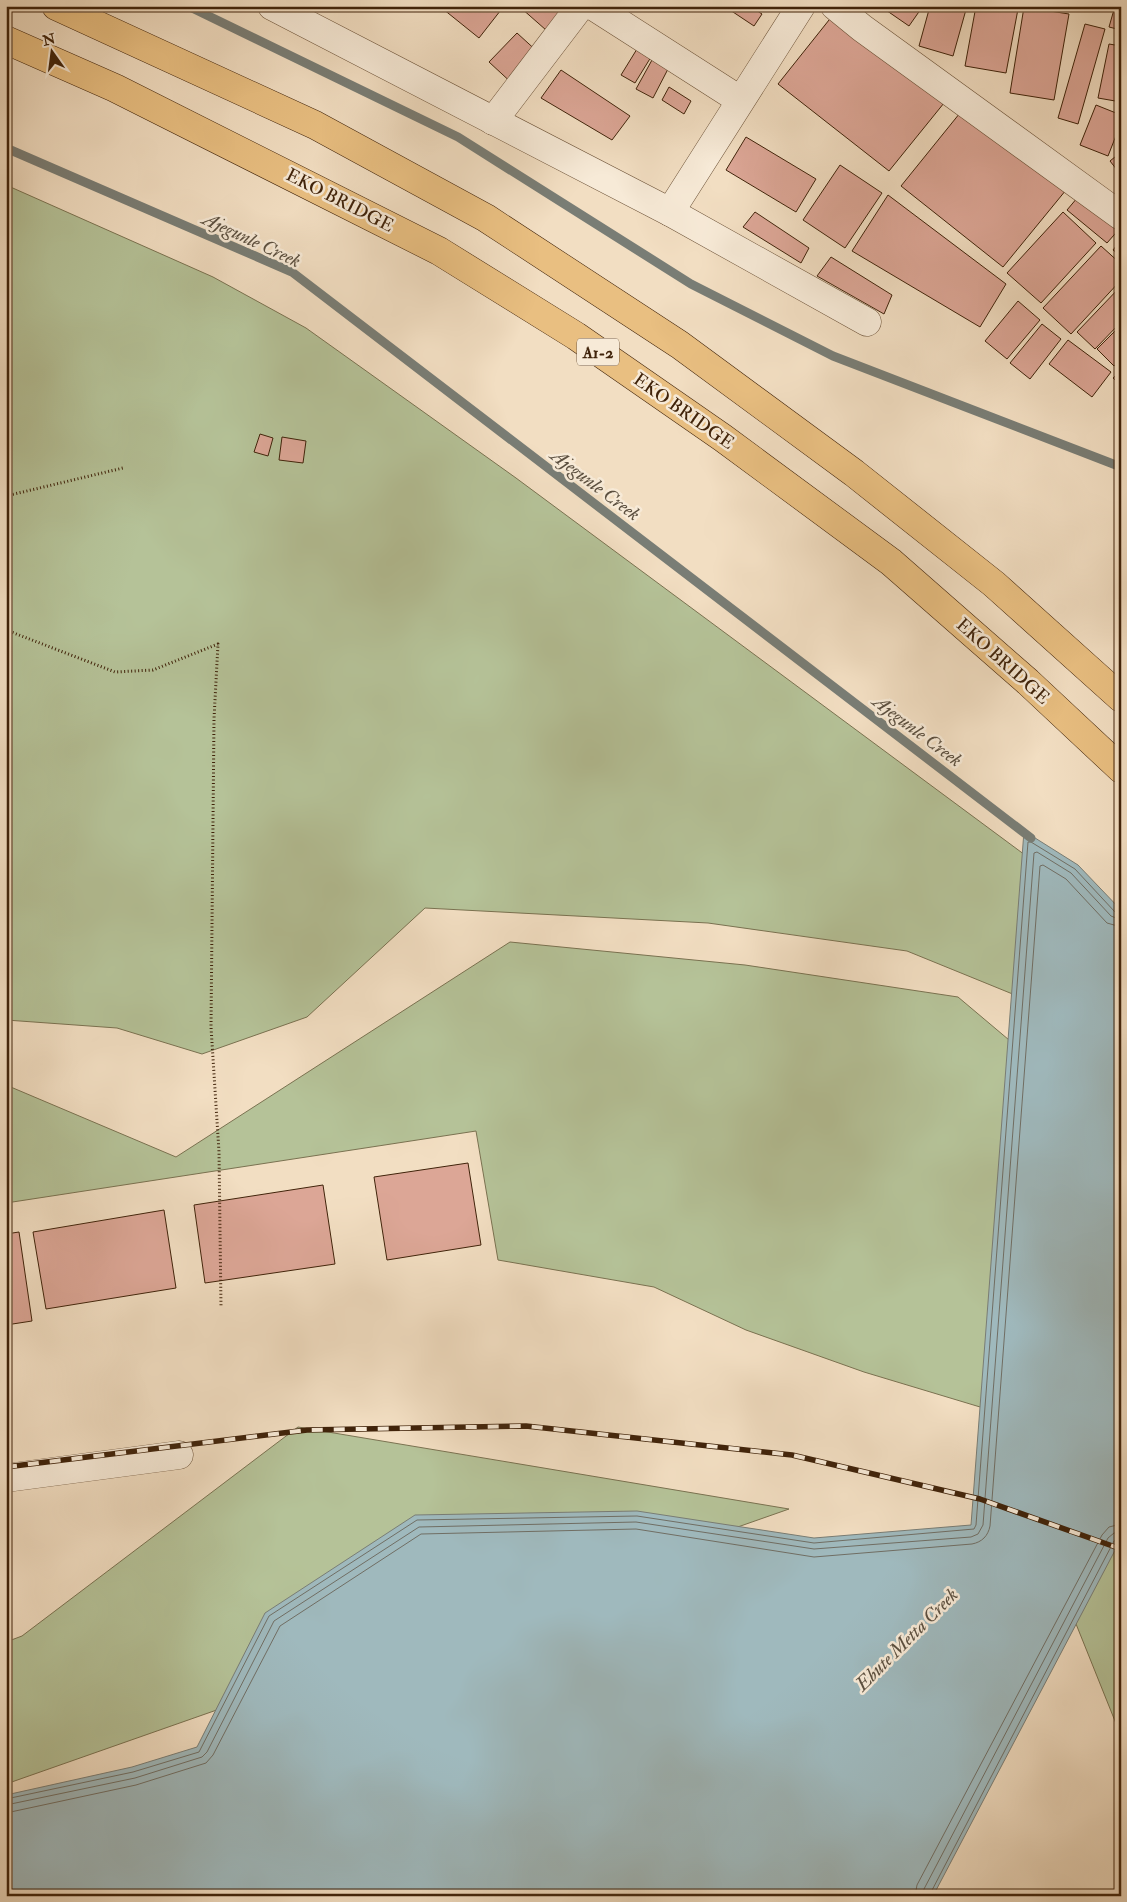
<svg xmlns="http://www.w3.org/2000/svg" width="1127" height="1902" font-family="'IM FELL Double Pica',serif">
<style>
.green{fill:#b5c298;stroke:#7a7251}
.water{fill:#9fb9bd;stroke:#797d75}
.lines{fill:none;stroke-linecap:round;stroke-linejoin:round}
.shore{stroke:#706e64;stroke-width:1}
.stream{stroke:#797d75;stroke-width:9}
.building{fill:#dca696;stroke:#40230a}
.minor-casing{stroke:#6c5238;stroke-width:29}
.highway-casing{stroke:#40230a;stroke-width:29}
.path{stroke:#40230a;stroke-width:3;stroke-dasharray:1 2.5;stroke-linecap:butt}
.minor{stroke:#f7ead7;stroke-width:28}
.highway{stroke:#e9bf81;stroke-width:28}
.rail-casing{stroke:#40230a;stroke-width:5.5}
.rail{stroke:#f7ead7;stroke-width:4;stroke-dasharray:11;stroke-linecap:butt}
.labels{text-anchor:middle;stroke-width:5;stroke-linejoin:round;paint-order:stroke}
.shield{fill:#f7ead7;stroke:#775f48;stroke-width:1}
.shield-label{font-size:16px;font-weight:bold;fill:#40230a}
.street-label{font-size:18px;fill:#40230a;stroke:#f7ead7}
.water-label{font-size:19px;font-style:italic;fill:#5c5040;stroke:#f7ead7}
</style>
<rect width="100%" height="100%" fill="#f2dec2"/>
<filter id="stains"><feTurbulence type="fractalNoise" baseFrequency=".004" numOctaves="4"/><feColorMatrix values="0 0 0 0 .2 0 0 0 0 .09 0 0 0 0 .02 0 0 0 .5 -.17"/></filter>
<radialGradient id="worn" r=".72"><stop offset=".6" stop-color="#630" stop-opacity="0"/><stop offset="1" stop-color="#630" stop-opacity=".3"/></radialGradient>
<g class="green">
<polygon points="6,185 213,277 306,328 516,478 1025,855 1042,1006 907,951 708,923 425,908 307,1017 202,1054 117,1028 6,1020"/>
<polygon points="510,942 745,965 958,997 1015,1045 1000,1413 864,1372 746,1330 654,1287 498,1260 476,1131 6,1203 6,1085 176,1157"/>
<polygon points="298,1427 789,1509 6,1784 6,1642 22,1636"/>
<polygon points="1121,1494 1121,1736 1066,1599"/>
</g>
<polygon class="water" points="1024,831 1078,865 1121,910 1121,1539 933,1896 6,1896 6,1795 132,1767 197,1747 265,1613 415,1515 637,1511 814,1538 971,1525"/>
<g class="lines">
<g class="shore">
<polyline points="6,1799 133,1772 199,1752 269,1616 417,1520 637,1516 814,1543 974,1529 976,1525 1028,842 1031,842 1075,869 1115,912 1121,913"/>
<polyline points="6,1805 135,1778 202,1757 207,1752 274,1621 419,1527 636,1522 814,1549 971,1537 978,1534 983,1525 1034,853 1037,852 1071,873 1111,916 1121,920"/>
<path d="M 6,1813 L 136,1785 L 206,1763 L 213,1755 L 280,1626 L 421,1534 L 636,1529 L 814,1557 L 972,1544 C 982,1542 988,1536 990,1526 L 1040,866 L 1043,865 L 1066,879 L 1107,923 L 1121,927"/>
<polyline points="915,1896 917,1885 1102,1535 1109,1527 1121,1524"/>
<polyline points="923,1896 924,1889 1108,1538 1114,1533 1121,1532"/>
<polyline points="929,1896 1114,1541 1121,1538"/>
</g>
<g class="stream">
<polyline points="188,6 458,137 691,284 833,356 1121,467"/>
<polyline points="6,148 292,272 1031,838"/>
</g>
</g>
<g class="building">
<polygon points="445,6 504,6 479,38 443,9"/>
<polygon points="522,6 567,6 546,30 521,8"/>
<polygon points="724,6 750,6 762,14 754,26"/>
<polygon points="880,6 923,6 909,26"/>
<polygon points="930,6 967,6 953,56 919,46"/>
<polygon points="976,6 1018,9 1006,73 965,66"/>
<polygon points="1115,6 1121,6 1121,30 1109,27"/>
<polygon points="1024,7 1069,14 1054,100 1010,93"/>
<polygon points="833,15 944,103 889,171 778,84"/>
<polygon points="1085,24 1105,29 1078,124 1058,118"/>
<polygon points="517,33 540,54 515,86 489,62"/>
<polygon points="1109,44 1121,46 1121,102 1098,98"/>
<polygon points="637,49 651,57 635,83 621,75"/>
<polygon points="652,60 668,69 653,98 636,89"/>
<polygon points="561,70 630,116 612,140 541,98"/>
<polygon points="669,87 691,101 684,114 662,100"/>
<polygon points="1096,105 1121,115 1121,123 1108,156 1080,145"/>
<polygon points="964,108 1066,190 1003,267 901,186"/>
<polygon points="746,137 816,179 796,212 726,170"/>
<polygon points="1121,152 1121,175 1110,161"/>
<polygon points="840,165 882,193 845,248 803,220"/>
<polygon points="1083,191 1121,227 1107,243 1067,210"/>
<polygon points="888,195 1006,284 980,327 852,251"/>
<polygon points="755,212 809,248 801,263 743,227"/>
<polygon points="1063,212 1096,243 1041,303 1007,273"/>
<polygon points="1121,240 1121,256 1113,250"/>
<polygon points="1101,246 1121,264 1121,280 1071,334 1043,308"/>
<polygon points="831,257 892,295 884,314 817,276"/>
<polygon points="1121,286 1121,322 1095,349 1077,332"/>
<polygon points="1018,301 1040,320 1007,359 985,341"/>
<polygon points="1042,324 1061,339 1030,379 1010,363"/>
<polygon points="1121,325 1121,360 1114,366 1097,349"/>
<polygon points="1068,340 1111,372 1092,397 1049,364"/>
<polygon points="1121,371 1121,386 1113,378"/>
<polygon points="260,434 273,438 268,456 254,452"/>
<polygon points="282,437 306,441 303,463 279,460"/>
<polygon points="468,1163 481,1245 387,1260 374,1177"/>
<polygon points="323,1185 335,1264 205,1283 194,1205"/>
<polygon points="164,1210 176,1288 46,1309 33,1232"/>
<polygon points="19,1232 32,1321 6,1325 6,1234"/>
</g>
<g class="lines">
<g class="minor-casing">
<g id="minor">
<polyline points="272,6 670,212 801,6"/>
<polyline points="593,6 740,100"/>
<polyline points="835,6 862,28 1121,216"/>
<polyline points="493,121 579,8 584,6"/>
<polyline points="670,212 867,322"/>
<polyline points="6,1478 179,1455"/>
</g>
</g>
<g class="highway-casing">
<g id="highway">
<polyline points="56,6 315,125 486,218 680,345 854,473 994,584 1121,698"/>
<polyline points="6,40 115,88 439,251 576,336 723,438 891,562 1028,682 1121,769"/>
</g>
</g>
<g class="path">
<polyline points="6,496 123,468"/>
<polyline points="6,630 115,672 153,670 218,644 214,719 211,1027 219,1152 221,1307"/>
</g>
<use href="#minor" class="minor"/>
<use href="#highway" class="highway"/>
<g class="rail-casing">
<polyline id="rail" points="6,1467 307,1430 526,1426 792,1455 980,1499 1121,1549"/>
</g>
<use href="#rail" class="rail"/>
</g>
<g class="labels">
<rect class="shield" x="577" y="338.5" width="42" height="27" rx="4"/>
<g class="shield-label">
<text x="598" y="358">A1-2</text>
</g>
<g class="street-label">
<text transform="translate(340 200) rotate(27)" y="6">EKO BRIDGE</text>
<text transform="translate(684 411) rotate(35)" y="6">EKO BRIDGE</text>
<text transform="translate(1003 661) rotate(42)" y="6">EKO BRIDGE</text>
</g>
<g class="water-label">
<text transform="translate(252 239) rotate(25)" y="7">Ajegunle Creek</text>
<text transform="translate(596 484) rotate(37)" y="7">Ajegunle Creek</text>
<text transform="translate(918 730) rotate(37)" y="7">Ajegunle Creek</text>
<text transform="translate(906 1639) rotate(-45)" y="7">Ebute Metta Creek</text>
</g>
</g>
<rect width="1127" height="1902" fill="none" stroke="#f2dec2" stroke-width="25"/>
<rect x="8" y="8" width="1112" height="1887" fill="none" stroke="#40230a" stroke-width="2.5"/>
<rect x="12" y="12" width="1102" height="1877" fill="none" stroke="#40230a"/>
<g transform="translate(52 52) rotate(346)" stroke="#f7ead7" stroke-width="4" paint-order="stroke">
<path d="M0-4L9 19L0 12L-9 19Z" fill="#40230a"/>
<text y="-8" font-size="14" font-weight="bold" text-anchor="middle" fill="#40230a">N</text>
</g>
<rect width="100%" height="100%" filter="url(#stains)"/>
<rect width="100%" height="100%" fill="url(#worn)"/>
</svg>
